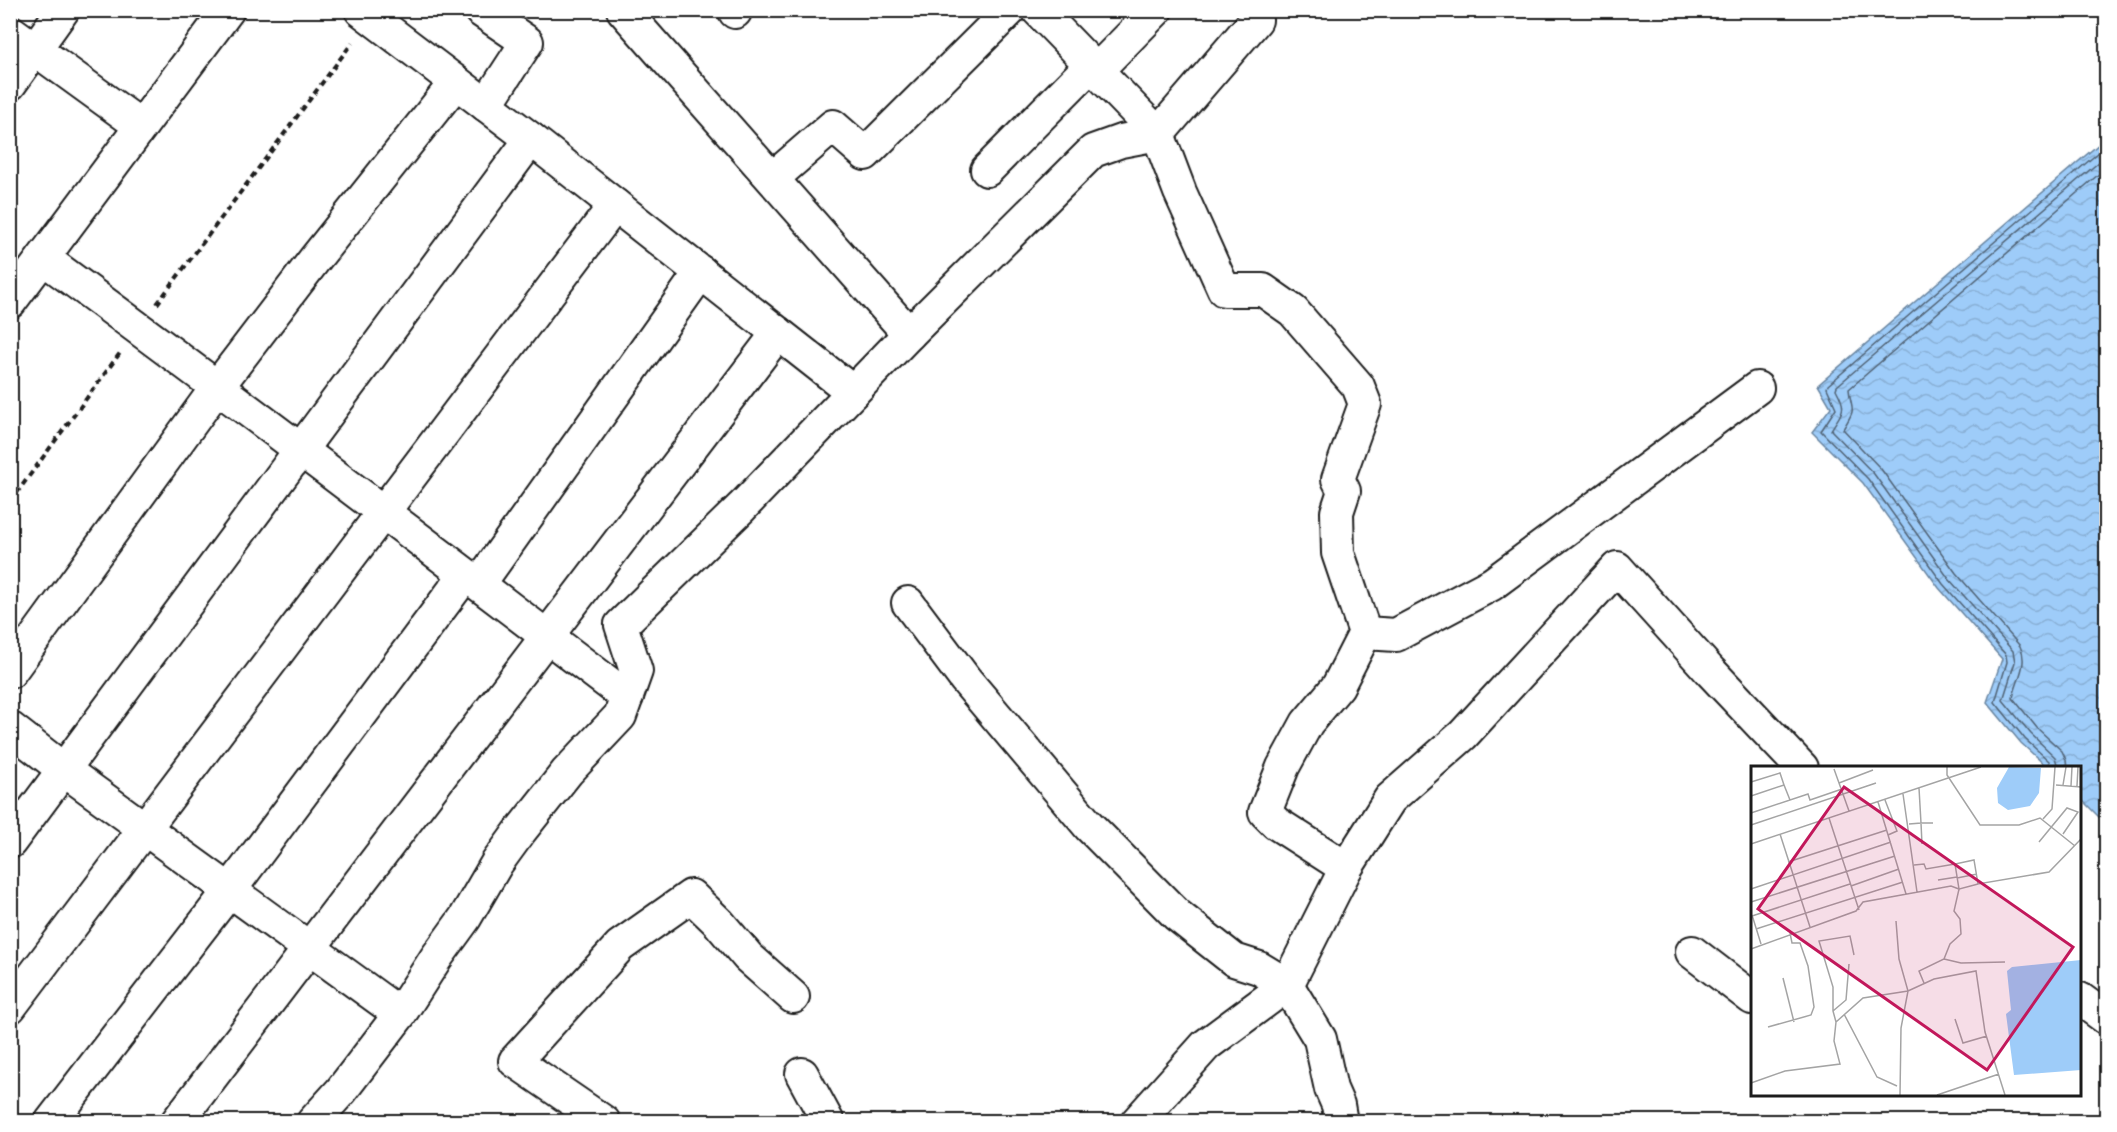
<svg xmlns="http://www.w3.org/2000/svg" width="2117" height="1132" font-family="'Architects Daughter',sans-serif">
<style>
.water{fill:url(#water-waves);stroke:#6a86a1;stroke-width:1.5}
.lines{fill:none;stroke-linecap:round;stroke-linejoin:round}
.shore{stroke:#506274;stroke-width:1.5}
.street-casing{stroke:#1c1c1c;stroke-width:36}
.path{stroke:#1c1c1c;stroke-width:4;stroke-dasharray:6 4.5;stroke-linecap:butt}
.street{stroke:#fff;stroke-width:32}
.inset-road{fill:none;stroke:#a4a4a4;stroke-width:1.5}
.view{fill:#c2185b;fill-opacity:0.15;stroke:#c2185b;stroke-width:3}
.inset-edge{fill:none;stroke:#1c1c1c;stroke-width:3}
</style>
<defs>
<pattern id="water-waves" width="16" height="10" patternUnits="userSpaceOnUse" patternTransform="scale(1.5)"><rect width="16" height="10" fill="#9eccf9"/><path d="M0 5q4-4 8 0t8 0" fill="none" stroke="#88afd5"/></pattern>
</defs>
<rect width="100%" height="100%" fill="#fff"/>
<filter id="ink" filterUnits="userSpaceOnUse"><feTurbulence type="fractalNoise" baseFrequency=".0167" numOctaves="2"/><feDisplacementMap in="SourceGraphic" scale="12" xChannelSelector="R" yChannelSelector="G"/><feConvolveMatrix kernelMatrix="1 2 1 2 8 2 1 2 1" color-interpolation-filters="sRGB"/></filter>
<g filter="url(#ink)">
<polygon class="water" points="2106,138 2106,824 2080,798 2080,768 2047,767 2021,743 1987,702 2002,659 1939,588 1863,483 1812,432 1831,407 1818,385"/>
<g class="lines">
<g class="shore">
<polyline points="2050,768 2049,761 2025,739 1995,702 2007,662 2006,655 1943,584 1868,479 1821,431 1836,408 1827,388 1828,385 2106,146"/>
<path d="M 2058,768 L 2055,757 L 2031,734 L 2003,700 L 2015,662 L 2013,651 L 1949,579 L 1874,474 L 1831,430 C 1842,411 1848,411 1836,389 L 1837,386 L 2106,156"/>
<path d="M 2067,768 L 2066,760 L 2062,751 L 2037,728 L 2013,698 C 2016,681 2029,664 2020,646 L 1956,573 L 1881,469 L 1843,429 C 1858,405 1851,412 1849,389 L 2106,168"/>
</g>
<g class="street-casing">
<g id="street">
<polyline points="361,10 531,139 853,392"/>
<polyline points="480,10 527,42 486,105"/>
<polyline points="623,10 909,334"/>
<polyline points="734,10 735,12"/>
<polyline points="1038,10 1158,134"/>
<polyline points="1256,20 1158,134 1180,192 1224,290 1263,290 1293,311 1358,386 1365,404 1338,479 1344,491 1337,512 1338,553 1365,633 1338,686 1307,723 1283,767 1265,812 1276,823 1346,868"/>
<polyline points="10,31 141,126"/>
<polyline points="1096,71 1156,10"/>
<polyline points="10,84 63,10"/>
<polyline points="987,170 1091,65"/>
<polyline points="773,178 833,126 865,154 1010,10"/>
<path d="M 43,258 C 240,402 433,550 627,697"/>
<polyline points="10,302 228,10"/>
<polyline points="479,584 701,272"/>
<polyline points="908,603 965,679 1089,826 1177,915 1234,960 1259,968 1287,985 1320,1039 1331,1089 1338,1105 1341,1122"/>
<polyline points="1365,633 1396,635 1492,584 1757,388"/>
<polyline points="10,672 218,386 315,259 456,82"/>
<polyline points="10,728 64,770 400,1014"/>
<polyline points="10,842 531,139"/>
<polyline points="1692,952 1752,998"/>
<polyline points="2080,999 2106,1018"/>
<polyline points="10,1007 615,205"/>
<polyline points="802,1074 828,1122"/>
<polyline points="51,1122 230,890 465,575"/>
<polyline points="177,1122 778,333"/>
<polyline points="313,1122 341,1091 400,1014 436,958 465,918 497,863 521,830 567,772 620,716 636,671 621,625 742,507 909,334 1093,151 1121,141 1158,134"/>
<polyline points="604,1122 515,1061 620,946 691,896 719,923 748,957 793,997"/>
<polyline points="1137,1122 1206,1045 1287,985 1346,868 1390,799 1463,735 1617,568 1711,672 1802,768"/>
</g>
</g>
<g class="path">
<polyline points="157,304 352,43"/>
<polyline points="10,502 120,353"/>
</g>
<use href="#street" class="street"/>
</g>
</g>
<g transform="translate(1751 766)">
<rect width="330" height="330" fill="#fff"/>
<path d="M 258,1 L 290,2 L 288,27 L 279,40 L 257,44 L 247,37 L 246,22 ZM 330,194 L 330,304 L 263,309 L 255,248 L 260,244 L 256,205 L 261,201 Z" fill="#9eccf9"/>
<path class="inset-road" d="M 196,1 L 196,9 L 229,59 L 268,59 L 289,52 L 324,80M 83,3 L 98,45M 0,16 L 29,7 L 33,19M 88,17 L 122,4M 305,19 L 330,21M 312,19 L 315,1M 320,20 L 321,1M 326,20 L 327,1M 152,28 L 166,126M 0,30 L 33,19 L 39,34M 134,34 L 146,65 L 137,69M 127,36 L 155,128M 0,47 L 57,28 L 59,34 L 91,23M 78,52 L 108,144M 292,53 L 301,43 L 304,1M 158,58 L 170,57 L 168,22M 0,59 L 125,17M 29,68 L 59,161M 288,76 L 316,42 L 327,46 L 312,68M 0,78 L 230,1M 171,78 L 170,57 L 182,57M 37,96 L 136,64M 163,99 L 173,98 L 175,103 L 204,98M 206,112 L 226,108M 187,114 L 206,111M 100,120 L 148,103M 0,123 L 140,76M 0,136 L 144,90M 1,149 L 10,178M 1,150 L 99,118M 145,155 L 148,193 L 157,225 L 150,262 L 149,329M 5,163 L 152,116M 0,183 L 105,145 L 112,136 L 200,120 L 208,123 L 204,98 L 223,94 L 227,118 L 298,106 L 330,73M 193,193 L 210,197 L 254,196M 32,212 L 43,256M 173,217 L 168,205 L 193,193 L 199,178 L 210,168 L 209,153 L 203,145 L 208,123 L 227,118M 82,245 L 82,221 L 68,175 L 99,170 L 103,189M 93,248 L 126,311 L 146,320M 204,253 L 212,277 L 236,270M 85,256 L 82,245 L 95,234 L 98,198M 17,261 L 60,249 L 63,241 L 57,200 L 49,177 L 41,177 L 39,167M 0,317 L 34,305 L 89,298 L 83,275 L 85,256 L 112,232 L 157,225 L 183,213 L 225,205 L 234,266 L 254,329M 186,329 L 248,308"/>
<path class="view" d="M 93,21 L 322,181 L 236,304 L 7,143 Z"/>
<rect width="330" height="330" class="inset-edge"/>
</g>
<rect width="2117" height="1132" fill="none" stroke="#fff" stroke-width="36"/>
<rect x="18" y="18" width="2081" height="1096" fill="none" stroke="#1c1c1c" stroke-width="2" filter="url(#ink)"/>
</svg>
